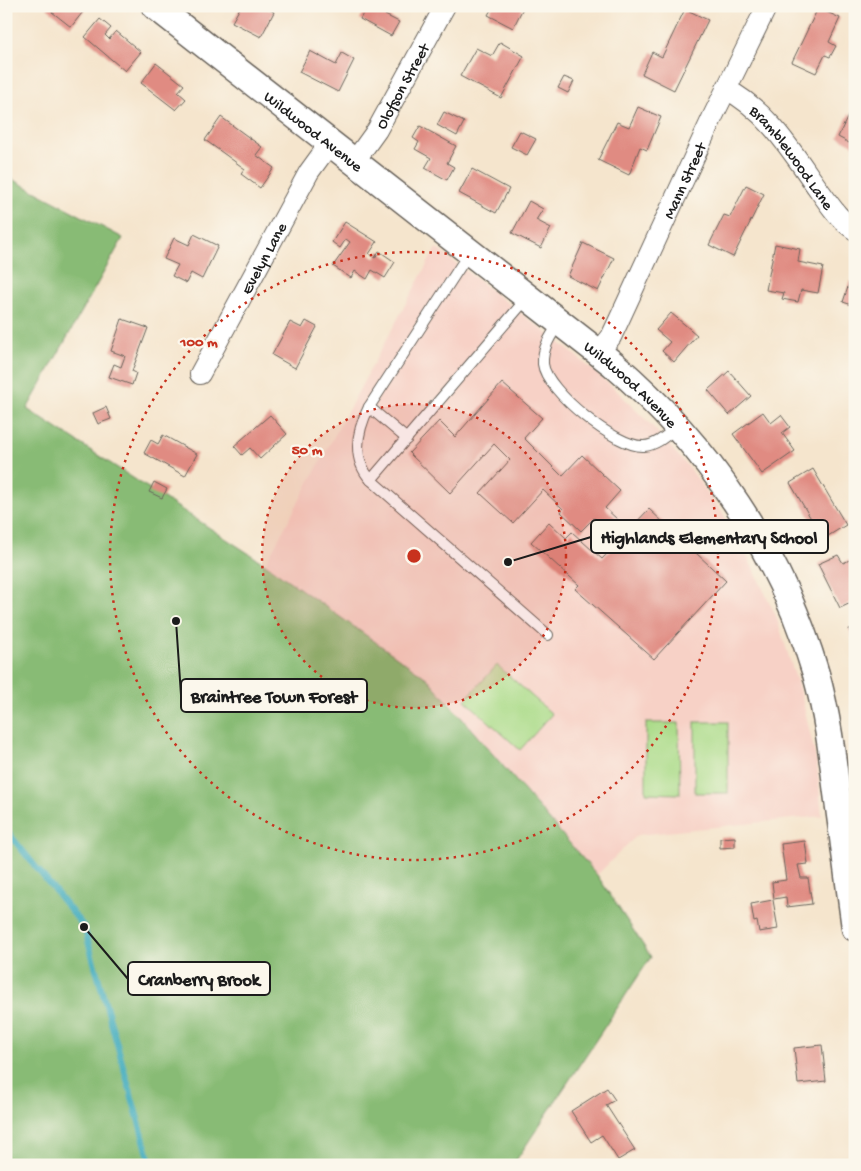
<svg xmlns="http://www.w3.org/2000/svg" width="861" height="1171" font-family="'Gochi Hand',sans-serif">
<style>
.built{fill:#f7d1c6}
.green{fill:#abdb89;stroke:#647c52}
.forest{fill:#88bb75;stroke:#526c48}
.lines{fill:none;stroke-linecap:round;stroke-linejoin:round}
.stream{stroke:#3daabc;stroke-width:6}
.building{fill:#e08b82}
.service-casing{stroke:#68625a;stroke-width:12}
.minor-casing{stroke:#68625a;stroke-width:22}
.tertiary-casing{stroke:#68625a;stroke-width:29}
.service{stroke:#fff;stroke-width:10}
.minor{stroke:#fff;stroke-width:20}
.tertiary{stroke:#fff;stroke-width:26}
.ring{fill:none;stroke:#c8321e;stroke-width:2.5;stroke-dasharray:2.5 5}
.labels{text-anchor:middle;stroke-width:4.5;stroke-linejoin:round;paint-order:stroke}
.street-label{font-size:16px;fill:#1c1c1c;stroke:#fbf7ec}
.centre{fill:#c8321e;stroke:#fbf7ec;stroke-width:2.5}
.ring-label{font-size:15px;text-anchor:middle;font-weight:bold;fill:#c8321e;stroke:#fbf7ec;stroke-width:4.5;stroke-linejoin:round;paint-order:stroke}
.leader{fill:none;stroke:#1c1c1c;stroke-width:2}
.callout-dot{fill:#1c1c1c;stroke:#fbf7ec;stroke-width:2}
.callout{fill:#fbf7ec;stroke:#1c1c1c;stroke-width:2}
.callout-label{font-size:18px;text-anchor:middle;font-weight:bold;fill:#1c1c1c}
</style>
<rect width="100%" height="100%" fill="#fbf7ec"/>
<filter id="ink" filterUnits="userSpaceOnUse"><feTurbulence type="fractalNoise" baseFrequency=".02" numOctaves="2"/><feDisplacementMap in="SourceGraphic" scale="10" xChannelSelector="R" yChannelSelector="G"/><feConvolveMatrix kernelMatrix="1 2 1 2 8 2 1 2 1" color-interpolation-filters="sRGB"/></filter>
<filter id="wash" filterUnits="userSpaceOnUse"><feTurbulence type="fractalNoise" baseFrequency=".0096" numOctaves="4" result="noise"/><feDisplacementMap in="SourceGraphic" scale="20" xChannelSelector="R" yChannelSelector="G"/><feGaussianBlur stdDeviation="1.12" result="paint"/><feColorMatrix in="noise" values="0 0 0 0 0 0 0 0 0 0 0 0 0 0 0 0 0 1.4 0 .05"/><feComposite in="paint" operator="in"/></filter>
<g filter="url(#wash)">
<rect width="100%" height="100%" fill="#f5e5cd"/>
<polygon class="built" points="436,248 570,351 615,389 651,425 691,470 723,514 749,560 776,616 802,698 817,763 822,816 637,835 597,875 428,679 265,564"/>
<g class="green">
<polygon points="497,665 552,714 520,750 465,700"/>
<rect x="695" y="722" width="33" height="71"/>
<polygon points="646,723 679,723 680,794 646,793"/>
</g>
<polygon class="forest" points="6,176 123,238 27,409 265,564 428,679 597,875 651,957 513,1165 6,1165"/>
<g class="lines">
<polyline class="stream" points="6,830 84,927 151,1165"/>
</g>
<g id="blocks">
<g class="building">
<polygon points="48,6 84,6 86,8 71,27 47,8"/>
<polygon points="241,6 263,6 274,12 261,37 232,22"/>
<polygon points="360,6 390,6 385,15 399,22 391,36 360,19 364,12 358,9"/>
<polygon points="493,6 524,6 513,28 488,15"/>
<polygon points="818,8 840,18 829,42 836,46 830,57 825,55 816,73 792,62"/>
<polygon points="685,9 708,20 674,90 642,74 652,52 662,57"/>
<polygon points="100,19 111,28 105,35 109,39 116,31 141,52 125,71 85,37"/>
<polygon points="500,42 524,56 501,98 460,76 476,48 492,56"/>
<polygon points="310,51 336,65 342,53 354,60 338,92 299,72"/>
<polygon points="156,63 184,85 178,92 186,99 176,110 141,83"/>
<polygon points="564,77 574,81 568,93 558,88"/>
<polygon points="638,107 661,117 647,150 640,147 629,175 598,160 617,122 629,127"/>
<polygon points="444,112 464,122 457,136 437,125"/>
<polygon points="849,114 855,117 855,146 838,137"/>
<polygon points="221,117 262,147 256,155 274,168 260,188 241,174 245,169 205,140"/>
<polygon points="420,126 456,146 447,163 454,167 447,180 425,168 431,158 415,149 419,142 413,138"/>
<polygon points="520,131 536,139 527,155 511,147"/>
<polygon points="472,169 509,189 496,213 459,193"/>
<polygon points="746,185 764,194 733,257 709,245 724,215 730,217"/>
<polygon points="529,201 543,209 536,220 551,228 541,248 512,233"/>
<polygon points="345,222 377,242 369,254 375,258 379,251 395,262 385,278 372,270 367,279 355,271 351,278 333,266 350,242 346,239 340,248 332,242"/>
<polygon points="194,234 218,246 202,279 191,273 186,283 172,276 178,265 164,259 174,238 189,245"/>
<polygon points="583,243 614,258 598,291 568,276"/>
<polygon points="775,244 800,249 798,262 823,267 818,293 801,290 798,302 782,299 784,293 766,290"/>
<polygon points="850,281 855,283 855,306 843,302"/>
<polygon points="671,313 697,335 674,362 662,351 670,342 656,330"/>
<polygon points="122,319 148,328 132,371 136,373 132,385 109,377 114,364 121,367 125,356 111,351"/>
<polygon points="306,321 317,327 295,368 272,355 290,322 302,328"/>
<polygon points="729,371 751,396 729,415 708,390"/>
<polygon points="502,383 542,418 524,438 562,476 582,455 620,491 605,508 629,530 649,509 726,581 654,659 575,589 579,585 531,542 549,522 566,538 572,532 602,559 619,541 594,518 581,531 561,512 563,509 543,490 513,523 480,493 510,460 494,444 450,493 409,453 439,421 455,437"/>
<polygon points="106,407 111,419 98,424 93,413"/>
<polygon points="763,412 771,423 781,415 790,427 782,433 795,451 762,474 733,434"/>
<polygon points="270,415 287,434 260,459 250,448 242,455 234,446"/>
<polygon points="163,435 197,454 185,476 144,453 151,440 158,444"/>
<polygon points="813,469 846,525 823,539 790,483"/>
<polygon points="154,482 167,489 162,498 149,492"/>
<polygon points="838,555 843,563 854,558 855,559 855,575 852,577 855,583 855,601 840,608 818,564"/>
<polygon points="855,627 855,643 849,629"/>
<polygon points="735,837 735,847 720,848 720,838"/>
<polygon points="805,841 808,864 798,865 801,878 808,878 812,904 787,907 786,897 774,899 772,882 786,880 781,844"/>
<polygon points="773,900 778,929 759,932 757,921 754,922 751,904"/>
<polygon points="822,1045 826,1081 798,1084 794,1048"/>
<polygon points="607,1088 615,1100 606,1105 635,1150 618,1160 602,1135 591,1142 571,1111"/>
<polygon points="828,1159 829,1165 805,1165 804,1164"/>
</g>
</g>
</g>
<g filter="url(#ink)">
<use href="#blocks" fill-opacity="0" stroke="#68625a" stroke-width="1"/>
<g class="lines">
<g class="service-casing">
<g id="service">
<path d="M 469,253 L 369,407 C 357,431 351,458 371,480 L 548,635"/>
<path d="M 560,322 C 551,335 542,348 543,364 C 546,391 617,448 644,446 C 657,445 667,435 677,427"/>
<polyline points="369,407 407,439"/>
<polyline points="371,480 527,298"/>
</g>
</g>
<g class="minor-casing">
<g id="minor">
<path id="s1" d="M 726,89 C 768,111 792,152 819,190 C 830,205 839,220 855,230"/>
<path id="s2" d="M 354,162 L 377,130 L 445,6"/>
<path id="s3" d="M 599,352 L 611,337 L 619,320 L 714,114 L 767,6"/>
<path id="s4" d="M 200,374 L 309,172 L 330,143"/>
</g>
</g>
<g class="tertiary-casing">
<g id="tertiary">
<path id="s5" d="M 155,6 L 613,364 C 708,445 781,553 816,674 C 827,713 832,753 837,793 C 843,838 849,883 855,928"/>
</g>
</g>
<use href="#service" class="service"/>
<use href="#minor" class="minor"/>
<use href="#tertiary" class="tertiary"/>
</g>
</g>
<circle cx="414" cy="556" r="152" fill="#c8321e" fill-opacity=".12"/>
<g class="ring">
<circle cx="414" cy="556" r="152"/>
<circle cx="414" cy="556" r="304"/>
</g>
<g class="labels">
<g class="street-label">
<text dy="6" stroke="none"><textPath href="#s2" startOffset="90">Olofson Street</textPath></text>
<text dy="6" stroke="none"><textPath href="#s5" startOffset="202">Wildwood Avenue</textPath></text>
<text dy="6" stroke="none"><textPath href="#s1" startOffset="96">Bramblewood Lane</textPath></text>
<text dy="6" stroke="none"><textPath href="#s3" startOffset="192">Mann Street</textPath></text>
<text dy="6" stroke="none"><textPath href="#s4" startOffset="132">Evelyn Lane</textPath></text>
<text dy="6" stroke="none"><textPath href="#s5" startOffset="608">Wildwood Avenue</textPath></text>
</g>
</g>
<circle cx="414" cy="556" r="8" class="centre"/>
<g class="ring-label">
<text x="199" y="346">100 m</text>
<text x="307" y="454">50 m</text>
</g>
<path class="leader" d="M508 562L591 537M176 621L181 695M84 927L128 979"/>
<g class="callout-dot">
<circle cx="508" cy="562" r="5"/>
<circle cx="176" cy="621" r="5"/>
<circle cx="84" cy="927" r="5"/>
</g>
<g class="callout">
<rect x="591" y="520" width="237" height="33" rx="5"/>
<rect x="181" y="679" width="186" height="33" rx="5"/>
<rect x="128" y="962" width="142" height="33" rx="5"/>
</g>
<g class="callout-label">
<text x="709" y="543">Highlands Elementary School</text>
<text x="274" y="702">Braintree Town Forest</text>
<text x="199" y="985">Cranberry Brook</text>
</g>
<rect width="861" height="1171" fill="none" stroke="#fbf7ec" stroke-width="25"/>
</svg>
